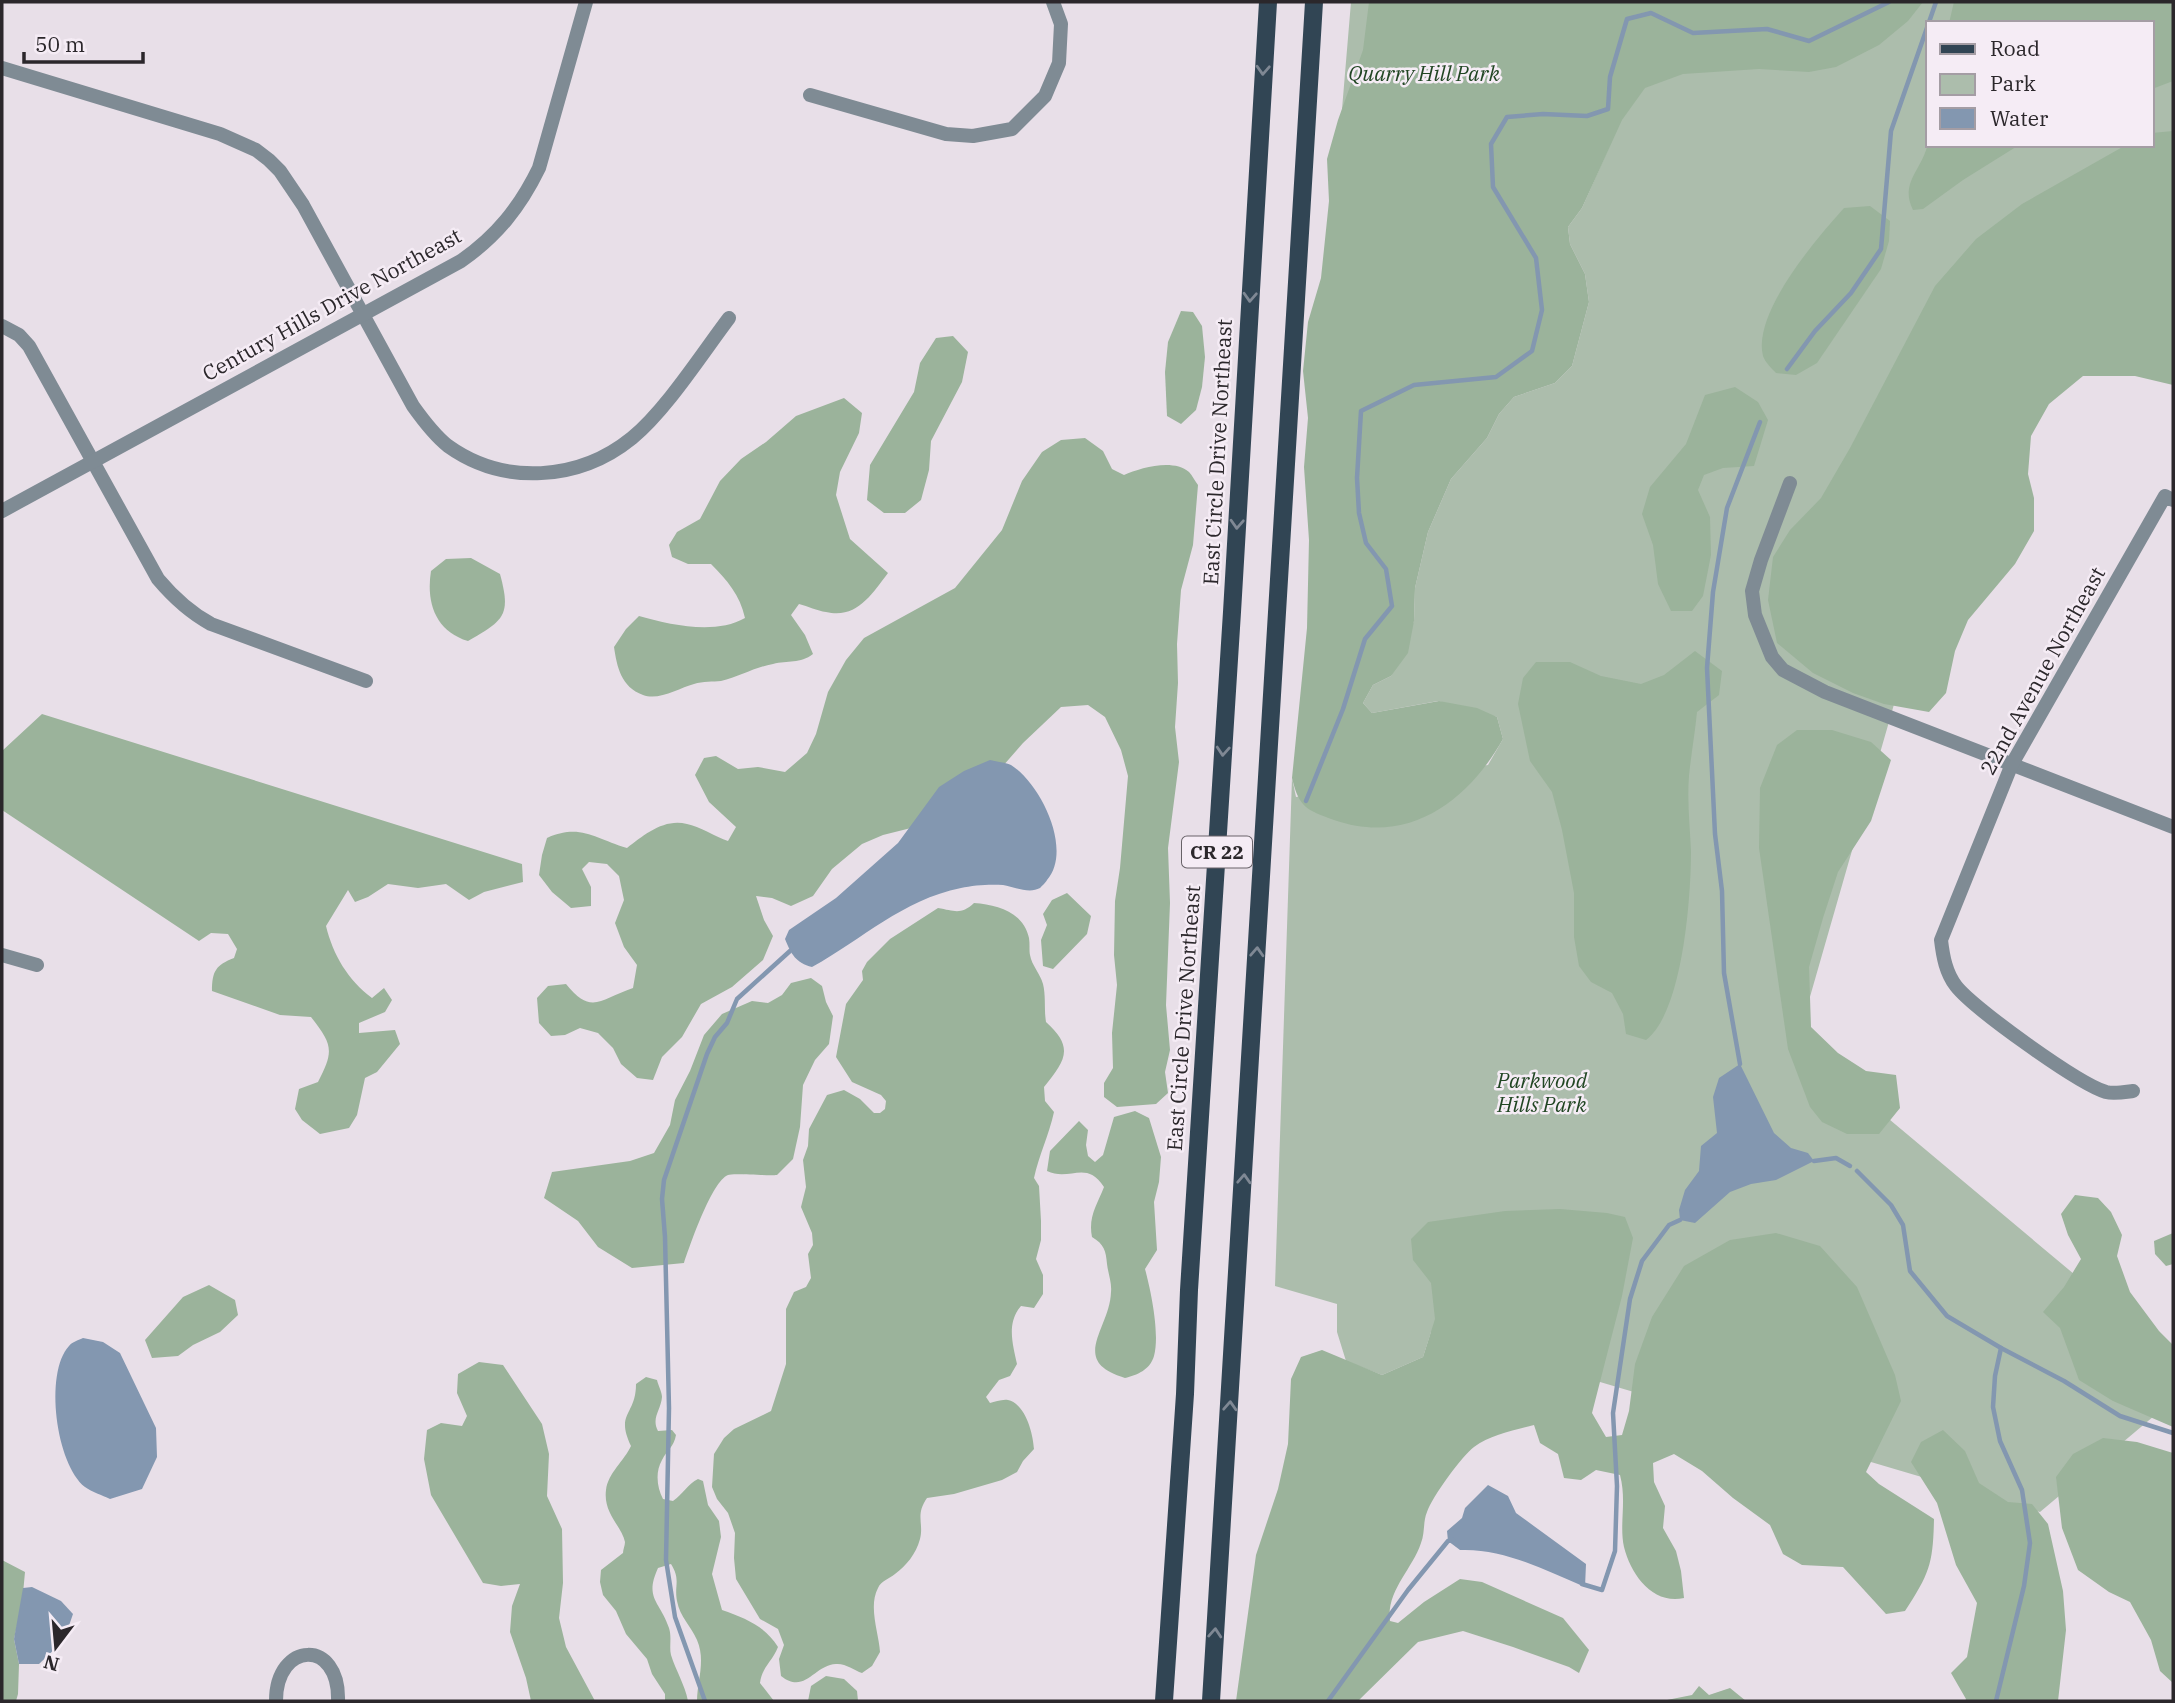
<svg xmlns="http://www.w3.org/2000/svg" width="2175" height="1703" font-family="'IBM Plex Serif',serif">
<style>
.green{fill:#acbdac;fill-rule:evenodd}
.forest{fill:#9bb39b}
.water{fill:#8397b0}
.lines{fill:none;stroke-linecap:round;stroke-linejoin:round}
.stream{stroke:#8397b0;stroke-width:4.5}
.street{stroke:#7f8b94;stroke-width:14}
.primary{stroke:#314554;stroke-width:18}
.oneway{stroke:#7f8894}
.labels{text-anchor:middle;stroke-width:5;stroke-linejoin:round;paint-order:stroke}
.shield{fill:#f5ecf5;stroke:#686268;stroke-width:2}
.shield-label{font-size:19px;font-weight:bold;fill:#2b272b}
.park-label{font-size:21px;font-style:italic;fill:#214623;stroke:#f5ecf5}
.street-label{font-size:21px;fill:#2b272b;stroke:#f5ecf5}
</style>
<rect width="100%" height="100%" fill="#e8dfe8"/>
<path class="green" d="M 1351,2 L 2173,2 L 2173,341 L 2092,290 L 1928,586 L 1797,1042 L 2173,1357 L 2173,1400 L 2040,1512 L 1431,1332 L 1423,1357 L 1382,1375 L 1346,1361 L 1337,1332 L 1337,1304 L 1275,1286 L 1292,778 L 1296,797 L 1488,765 L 1503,739 L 1497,717 L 1438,701 L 1372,713 L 1363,703 L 1373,685 L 1391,676 L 1414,621 L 1415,588 L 1428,532 L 1451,479 L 1487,438 L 1499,414 L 1514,397 L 1555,383 L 1572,366 L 1589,302 L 1585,274 L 1570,244 L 1568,227 L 1582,208 L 1610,145 L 1339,145 ZM 1928,23 L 2152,23 L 2152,145 L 1928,145 Z"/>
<g class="forest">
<path d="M 1369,2 L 1923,2 L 1908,21 L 1879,45 L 1836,67 L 1809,72 L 1759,69 L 1683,74 L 1645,88 L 1622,120 L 1582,208 L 1568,227 L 1570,244 L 1585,274 L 1589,302 L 1572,366 L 1555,383 L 1514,397 L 1499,414 L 1487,438 L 1451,479 L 1428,532 L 1415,588 L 1414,621 L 1408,653 L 1391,676 L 1373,685 L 1363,703 L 1372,713 L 1439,701 L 1477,708 L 1497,717 L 1503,739 C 1468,801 1409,846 1334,820 C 1307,810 1299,808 1292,778 L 1307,628 L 1309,540 L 1304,467 L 1308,418 L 1303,371 L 1308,322 L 1321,278 L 1329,201 L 1327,159 L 1338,120 L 1363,50 Z"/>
<polygon points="1954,2 2173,2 2173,81 2152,89 2152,23 1949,23"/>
<path d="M 1928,112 L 1928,145 L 2019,145 L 1963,180 L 1923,209 L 1913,210 C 1900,183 1920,172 1927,147 C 1929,136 1928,123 1928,112 Z"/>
<polygon points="2173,131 2173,385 2135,376 2083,376 2049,404 2031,436 2028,474 2034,498 2034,531 2015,564 1968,620 1955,651 1946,693 1929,712 1884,704 1853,693 1813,673 1777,643 1768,600 1773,557 1790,530 1821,498 1850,448 1935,286 1976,239 2022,204 2126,145 2152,145 2152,133"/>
<path d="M 1870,206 L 1890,221 L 1889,241 L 1881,269 L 1817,363 L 1796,375 L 1776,373 C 1772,369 1765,362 1763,356 C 1752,313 1817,238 1844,208 Z"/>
<polygon points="1181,311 1193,312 1202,326 1205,357 1202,387 1196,410 1181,424 1167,416 1165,372 1168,342"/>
<polygon points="953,336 968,352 962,382 931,441 929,470 921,500 905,513 884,513 867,500 870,465 914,392 920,363 936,338"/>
<polygon points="1735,387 1758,402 1768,420 1754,466 1723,468 1704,475 1698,490 1710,517 1711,555 1703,596 1692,611 1671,611 1658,584 1653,545 1642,514 1650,487 1686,444 1705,395"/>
<path d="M 844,398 L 862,413 L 859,433 L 840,472 L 836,495 L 850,539 L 888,573 C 871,595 857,619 826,612 C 817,611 808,606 799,604 L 791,615 L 805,635 L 813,654 C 800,664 788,660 773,664 C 755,667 739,677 721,681 C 713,682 703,681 694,684 C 679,688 659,701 643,695 C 621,687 617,667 614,647 L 626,629 L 639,616 C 671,625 715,635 745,618 C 740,595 727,580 711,564 L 688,564 L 672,557 L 669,545 L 677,532 L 700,519 L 720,481 L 741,459 L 766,442 L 796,416 Z"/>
<path d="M 1085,438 L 1103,451 L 1112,469 L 1124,475 C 1140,468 1173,458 1189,472 C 1192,475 1195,481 1198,485 L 1193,545 L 1181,590 L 1177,644 L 1178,683 L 1175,727 L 1179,762 L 1168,848 L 1170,903 L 1166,1005 L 1170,1050 L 1165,1072 L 1168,1093 L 1156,1104 L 1117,1107 L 1104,1097 L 1104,1083 L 1113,1068 L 1112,1033 L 1117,985 L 1114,955 L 1115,901 L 1120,868 L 1128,776 L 1121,750 L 1105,717 L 1088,705 L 1061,707 L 1023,743 L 995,775 L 919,826 L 883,835 L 862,844 L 832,869 L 813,896 L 791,906 L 772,898 L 756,896 L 764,920 L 773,936 L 763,960 L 732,987 L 701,1004 L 682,1037 L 662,1057 L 653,1080 L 637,1078 L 621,1064 L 613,1048 L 598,1033 L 580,1028 L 565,1035 L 551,1036 L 539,1023 L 537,998 L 548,986 L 566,984 C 592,1016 600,999 633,988 L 637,965 L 624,947 L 615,923 L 624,900 L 619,876 L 607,864 L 589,862 L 582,869 L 591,887 L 591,906 L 571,908 L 552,892 L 539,875 L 542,855 L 547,838 C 581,823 595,839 627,848 C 644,835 664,818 687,824 C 699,826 716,837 728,841 L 736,827 L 709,802 L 695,775 L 704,758 L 716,756 L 738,769 L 758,767 L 785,772 L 807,753 L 816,734 L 828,692 L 846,660 L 864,638 L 955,588 L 1002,530 L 1022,481 L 1042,452 L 1061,440 Z"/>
<path d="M 471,558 L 500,574 C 511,615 505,620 468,641 C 435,631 426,602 431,571 L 446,559 Z"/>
<path d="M 1695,651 L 1722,671 L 1719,695 L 1697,712 C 1695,733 1691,755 1689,776 C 1687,801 1690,827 1691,851 C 1691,897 1683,1012 1646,1040 L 1626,1034 L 1623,1014 L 1612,993 L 1591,982 L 1579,966 L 1574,937 L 1574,893 L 1562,830 L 1552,792 L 1530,761 L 1518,704 L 1523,678 L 1536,662 L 1570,662 L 1601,676 L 1641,684 L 1664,675 Z"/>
<path d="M 42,714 L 522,864 L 523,882 L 484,892 L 469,900 L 446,884 L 418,888 L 388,884 L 368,897 L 355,902 L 348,890 L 326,926 C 333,955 348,980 372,998 L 384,988 L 392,1000 L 385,1012 L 359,1023 L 359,1033 L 395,1030 L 400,1044 L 377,1072 L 365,1078 L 357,1115 L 349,1128 L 320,1134 L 302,1120 L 295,1109 L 299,1089 L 318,1082 C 334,1051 333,1045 311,1017 L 280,1015 L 212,991 C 212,971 216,965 234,958 L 237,949 L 228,934 L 211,933 L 199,941 L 2,810 L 2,751 Z"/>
<polygon points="1797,730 1832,730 1871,742 1891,760 1871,821 1838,872 1823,918 1809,967 1811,1027 1838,1053 1866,1071 1896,1075 1900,1108 1879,1134 1847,1134 1822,1122 1810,1107 1788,1049 1759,848 1760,788 1777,745"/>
<polygon points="1067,893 1091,916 1087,934 1053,969 1043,966 1041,940 1047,925 1043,914 1052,900"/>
<path d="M 974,903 C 998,905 1023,912 1029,938 C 1030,944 1029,950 1030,955 C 1032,966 1040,973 1043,984 C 1046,996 1044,1010 1046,1022 C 1075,1048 1065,1061 1044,1087 L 1045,1101 L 1054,1112 C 1049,1135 1039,1155 1034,1178 L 1039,1186 L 1041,1221 L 1041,1240 L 1036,1259 L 1043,1275 L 1043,1294 L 1034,1308 L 1021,1306 C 1006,1323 1013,1345 1017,1364 L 1010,1376 L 999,1380 L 986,1397 L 990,1403 C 995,1402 1002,1399 1008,1400 C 1026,1404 1033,1434 1034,1449 L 1023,1461 L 1017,1472 L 1002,1480 L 954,1494 L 927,1498 C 915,1515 924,1523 920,1539 C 916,1554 906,1566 895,1574 C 889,1579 881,1581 878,1588 C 868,1607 879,1633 880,1652 L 872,1666 L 862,1673 C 854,1670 845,1663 836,1664 C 814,1665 805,1695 781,1676 L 779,1659 L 784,1645 L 778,1629 L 760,1619 L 736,1579 L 734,1558 L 735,1533 L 728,1513 L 717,1499 L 712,1487 L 714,1454 L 724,1438 L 734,1429 L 771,1411 L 786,1364 L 786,1309 L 794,1292 L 806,1287 L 811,1278 L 808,1254 L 813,1245 L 812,1233 L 801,1207 L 806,1187 L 803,1160 L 808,1146 L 809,1129 L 827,1095 L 844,1090 L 860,1099 L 874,1113 L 880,1113 L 885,1109 L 886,1101 L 881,1095 L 852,1082 L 836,1057 L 846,1004 L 863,980 L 862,971 L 867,962 L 890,939 L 938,908 C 955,911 961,915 974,903 Z"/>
<path d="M 811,978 L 822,986 L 826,1002 L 833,1016 L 829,1044 L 815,1060 L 803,1085 L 800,1127 L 793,1159 L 777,1175 C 767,1176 733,1173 728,1175 C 712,1181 690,1245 684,1263 L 632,1268 L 598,1247 L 578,1221 L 544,1198 L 552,1172 L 630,1161 L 654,1153 L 670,1125 L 675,1100 L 690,1071 L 704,1035 L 722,1014 L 752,1001 L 768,1003 L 782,995 L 791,983 Z"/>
<path d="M 1135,1111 L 1149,1118 L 1161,1157 L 1159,1182 L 1154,1202 L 1157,1250 L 1145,1269 C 1151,1291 1160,1334 1154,1356 C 1150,1370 1137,1375 1125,1378 C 1068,1361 1110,1329 1111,1292 C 1112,1283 1108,1273 1107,1264 C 1106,1251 1104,1244 1092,1237 C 1088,1217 1097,1205 1104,1187 C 1086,1159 1070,1182 1047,1171 L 1050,1151 L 1079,1121 L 1088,1130 L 1086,1145 L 1088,1156 L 1095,1162 L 1103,1155 L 1114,1117 Z"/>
<polygon points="2075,1195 2098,1198 2111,1212 2122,1235 2117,1256 2130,1292 2159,1331 2173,1345 2173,1427 2113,1401 2079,1380 2060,1328 2043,1312 2064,1287 2081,1259 2068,1235 2061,1214"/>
<path d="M 1560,1209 L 1607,1213 L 1625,1217 L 1633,1238 L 1622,1296 L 1592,1413 L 1606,1437 L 1622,1435 L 1629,1411 L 1635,1364 L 1652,1317 L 1684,1266 L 1730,1240 L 1776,1233 L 1820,1246 L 1857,1287 L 1895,1375 L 1901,1401 L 1866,1472 L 1879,1484 L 1934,1519 C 1933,1563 1930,1573 1905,1611 L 1886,1614 L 1843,1567 L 1802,1565 L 1783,1554 L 1770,1525 L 1733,1498 L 1702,1471 L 1674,1454 L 1653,1463 L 1654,1482 L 1665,1506 L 1663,1528 L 1676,1551 L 1681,1571 L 1684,1598 C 1653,1605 1631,1575 1624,1547 C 1619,1524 1627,1501 1620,1475 L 1596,1470 L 1581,1480 L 1564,1478 L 1558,1454 L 1540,1443 L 1534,1425 C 1515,1430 1490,1435 1474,1447 C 1462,1456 1432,1497 1427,1512 C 1423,1521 1425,1533 1421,1543 C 1412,1570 1386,1591 1390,1621 L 1398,1623 L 1424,1602 L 1460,1579 L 1482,1582 L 1563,1618 L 1589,1650 L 1579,1673 L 1569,1667 L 1513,1647 L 1463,1631 L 1418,1642 L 1358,1701 L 1236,1701 L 1256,1555 L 1278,1489 L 1288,1444 L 1291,1379 L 1301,1357 L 1322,1350 L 1382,1375 L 1423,1357 L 1435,1319 L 1431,1283 L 1413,1260 L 1411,1239 L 1428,1222 L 1505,1211 Z"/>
<polygon points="2173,1233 2173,1264 2166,1266 2155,1254 2154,1241"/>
<polygon points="209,1285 235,1300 238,1315 220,1332 193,1345 178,1356 152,1358 145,1340 183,1297"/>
<polygon points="479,1362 503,1365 542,1424 549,1454 547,1496 562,1529 563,1583 559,1618 566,1647 595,1701 531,1701 526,1678 510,1632 512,1606 520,1584 501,1586 483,1583 431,1495 424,1459 427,1430 441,1423 462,1426 467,1416 457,1393 458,1374"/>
<path d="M 646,1377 L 657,1380 C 658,1385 662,1392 662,1397 C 661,1410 651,1418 658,1431 L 672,1430 L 676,1435 C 674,1447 667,1450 662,1460 C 655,1472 657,1488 663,1499 L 673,1501 C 683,1494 688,1484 698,1479 L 703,1481 L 708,1505 L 719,1521 L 721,1537 L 712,1574 L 722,1610 C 745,1618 765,1626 778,1647 C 772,1662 762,1667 760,1683 L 774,1701 L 697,1701 C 697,1681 706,1661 697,1640 C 691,1626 680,1617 677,1601 C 674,1585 681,1580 671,1564 L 658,1568 C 644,1599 660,1601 669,1628 C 672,1637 669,1647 671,1655 C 676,1671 685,1685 688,1701 L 665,1701 L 665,1694 L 652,1674 L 647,1659 L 626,1634 L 616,1611 L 603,1595 L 600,1582 L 601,1570 L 623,1553 C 623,1549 625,1546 625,1542 C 622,1526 603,1514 606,1490 C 608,1473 624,1461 631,1446 C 615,1412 636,1416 636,1384 Z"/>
<polygon points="1943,1430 1965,1451 1979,1483 2008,1502 2032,1504 2048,1524 2063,1591 2066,1630 2058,1701 1965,1701 1966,1699 1951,1673 1967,1657 1977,1603 1956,1565 1937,1503 1911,1462 1921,1442"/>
<polygon points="2103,1438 2137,1442 2173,1453 2173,1683 2160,1671 2151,1640 2130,1602 2109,1592 2078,1570 2062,1528 2056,1477 2073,1454"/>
<polygon points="2,1560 25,1572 22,1604 14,1639 19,1664 18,1694 16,1701 2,1701"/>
<polygon points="826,1676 844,1679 857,1691 858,1701 808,1701 811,1686"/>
<polygon points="1699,1686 1709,1695 1730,1688 1746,1701 1662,1701 1692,1695"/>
</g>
<g class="water">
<path d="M 990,760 C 997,762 1005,762 1011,765 C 1041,784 1073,850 1047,880 C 1046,882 1041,887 1040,888 C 1029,894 1015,887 1003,885 C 991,884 973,885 961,888 C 902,900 863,939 812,967 C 796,963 791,954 785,939 L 789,930 L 836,898 L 898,843 L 939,787 L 964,771 Z"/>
<polygon points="1740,1064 1774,1133 1791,1148 1808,1153 1814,1161 1776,1180 1751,1184 1730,1192 1695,1223 1680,1220 1679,1210 1685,1190 1699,1171 1701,1146 1717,1133 1713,1097 1719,1078"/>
<path d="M 83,1338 L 103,1342 L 120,1353 L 156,1428 L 157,1457 L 142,1489 L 110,1499 C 102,1495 92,1492 85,1487 C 56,1464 44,1373 69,1346 C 72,1342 79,1340 83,1338 Z"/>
<path d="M 1488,1485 L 1508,1496 L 1516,1513 L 1586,1564 L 1585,1587 C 1546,1571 1504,1548 1460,1550 L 1448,1541 L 1447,1531 L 1462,1518 L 1465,1508 Z"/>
<polygon points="32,1587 61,1601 73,1614 64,1640 39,1664 19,1664 14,1639 23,1588"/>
</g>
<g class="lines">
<g class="stream">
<polyline points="1787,369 1815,331 1851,293 1881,249 1891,131 1936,2"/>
<polyline points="1306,801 1343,709 1365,639 1392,606 1386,569 1366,543 1359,513 1357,478 1361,411 1414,385 1496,377 1532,351 1542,310 1536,258 1493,187 1491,144 1507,117 1543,114 1587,116 1608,109 1610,77 1627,19 1651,13 1693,33 1767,29 1809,41 1889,2"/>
<polyline points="1740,1064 1724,973 1722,891 1715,834 1707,668 1713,592 1727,508 1760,422"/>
<polyline points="1814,1161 1836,1158 1850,1166"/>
<polyline points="1857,1171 1891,1205 1903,1225 1910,1271 1947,1316 2001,1348 2064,1381 2120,1416 2173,1433"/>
<polyline points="1582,1584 1602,1590 1615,1551 1617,1486 1613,1413 1630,1299 1642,1261 1669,1225 1680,1220"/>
<polyline points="705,1701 675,1617 666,1560 669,1408 665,1237 662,1199 664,1180 707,1054 715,1037 727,1023 737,999 790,951"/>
<polyline points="1328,1701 1408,1590 1448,1541 1453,1540"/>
<polyline points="1996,1701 2024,1586 2030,1543 2022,1490 2000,1441 1993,1407 1995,1376 2001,1348"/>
</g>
<g class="street">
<path d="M 2,68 L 220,134 L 256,150 L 269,160 L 280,171 L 303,205 L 413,406 C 423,420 434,435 448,446 C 504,486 579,481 632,438 C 666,410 701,355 729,318"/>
<polyline points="810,95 946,134 973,136 1012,129 1045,96 1059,63 1061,24 1053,2"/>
<path d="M 2,326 L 19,335 L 29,346 L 158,579 C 174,598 189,612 211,624 L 366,681"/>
<polyline points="1790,483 1761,560 1752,591 1755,615 1772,657 1783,670 1825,692 2173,827"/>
<path d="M 2,511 L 461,261 C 497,236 520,207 539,168 L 586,2"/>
<polyline points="2,955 37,965"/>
<path d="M 2133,1091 C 2125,1092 2114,1094 2106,1092 C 2079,1084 1974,1009 1956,986 C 1946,973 1943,957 1941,940 L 2012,764 L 2165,496 L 2173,500"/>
<path d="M 276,1701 C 276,1641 340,1638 338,1701"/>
</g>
<g class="primary">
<polyline points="1164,1701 1185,1394 1189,1290 1232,612 1268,2"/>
<polyline points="1211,1701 1314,2"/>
</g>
</g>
<defs><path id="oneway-chevron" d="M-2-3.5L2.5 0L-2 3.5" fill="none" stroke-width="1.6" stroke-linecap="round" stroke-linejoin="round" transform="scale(1.75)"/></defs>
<g class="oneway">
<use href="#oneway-chevron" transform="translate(1263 70) rotate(93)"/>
<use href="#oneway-chevron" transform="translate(1250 297) rotate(93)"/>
<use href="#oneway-chevron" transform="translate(1237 524) rotate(93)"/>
<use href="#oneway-chevron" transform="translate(1223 751) rotate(94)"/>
<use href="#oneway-chevron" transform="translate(1257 952) rotate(-87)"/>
<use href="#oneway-chevron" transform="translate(1244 1179) rotate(-87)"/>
<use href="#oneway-chevron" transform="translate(1230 1406) rotate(-87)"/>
<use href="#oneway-chevron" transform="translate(1215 1633) rotate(-86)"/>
</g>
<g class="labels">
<rect class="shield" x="1182" y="836.5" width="70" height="31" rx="5"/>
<g class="shield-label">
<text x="1217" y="859">CR 22</text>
</g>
<g class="park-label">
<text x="1424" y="81">Quarry Hill Park</text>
<text x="1542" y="1088">Parkwood<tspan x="1542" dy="24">Hills Park</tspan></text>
</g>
<g class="street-label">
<text transform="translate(332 305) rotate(-29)" y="7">Century Hills Drive Northeast</text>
<text transform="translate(1218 452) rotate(-87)" y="7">East Circle Drive Northeast</text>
<text transform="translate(2043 671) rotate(-61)" y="7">22nd Avenue Northeast</text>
<text transform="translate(1184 1018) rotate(-86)" y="7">East Circle Drive Northeast</text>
</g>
</g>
<rect width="2175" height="1703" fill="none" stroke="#2b272b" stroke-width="7"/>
<rect x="1926" y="21" width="228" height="126" fill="#f5ecf5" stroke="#a49da4" stroke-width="2"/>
<rect x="1940" y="44" width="35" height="10" fill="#314554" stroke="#a49da4" stroke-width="2"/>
<text x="1990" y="56" font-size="21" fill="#2b272b">Road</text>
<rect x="1940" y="74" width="35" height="21" fill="#acbdac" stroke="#a49da4" stroke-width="2"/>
<text x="1990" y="91" font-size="21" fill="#2b272b">Park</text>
<rect x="1940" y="108" width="35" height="21" fill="#8397b0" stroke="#a49da4" stroke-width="2"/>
<text x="1990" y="126" font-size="21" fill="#2b272b">Water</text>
<g transform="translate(56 1647) rotate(196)" stroke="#f5ecf5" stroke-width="5" paint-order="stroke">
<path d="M0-5L12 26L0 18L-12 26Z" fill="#2b272b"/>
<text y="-10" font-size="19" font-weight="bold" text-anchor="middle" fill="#2b272b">N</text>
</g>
<path d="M24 52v10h119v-10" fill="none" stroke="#2b272b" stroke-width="3.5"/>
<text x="35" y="52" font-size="21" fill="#2b272b" stroke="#f5ecf5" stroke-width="5" paint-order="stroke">50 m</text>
</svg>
